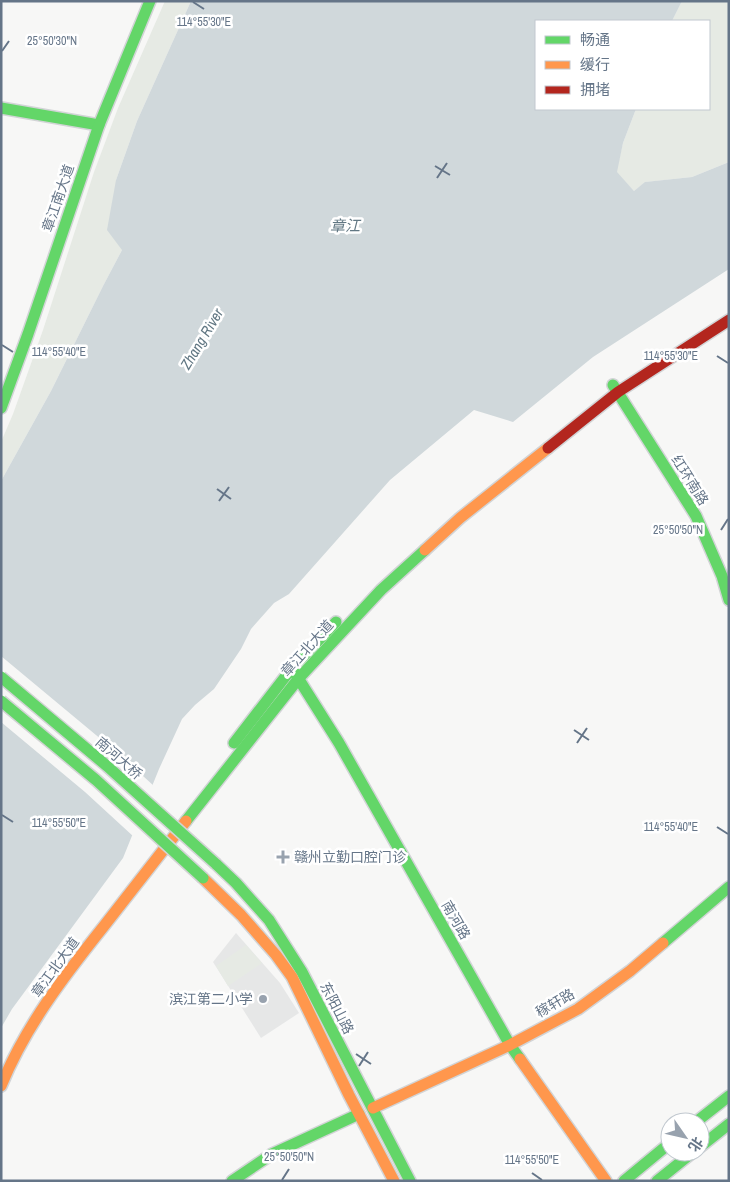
<svg xmlns="http://www.w3.org/2000/svg" width="730" height="1182" font-family="'Archivo Narrow','Noto Sans SC',sans-serif">
<style>
.built{fill:#e6e7e7}
.green{fill:#e6eae4}
.water{fill:#d0d8db}
.pier{fill:#f7f7f6}
.lines{fill:none;stroke-linecap:round;stroke-linejoin:round}
.fast-casing{stroke:#d2d4d6;stroke-width:14}
.slow-casing{stroke:#d2d4d6;stroke-width:14}
.jam-casing{stroke:#d2d4d6;stroke-width:14}
.fast{stroke:#63d668;stroke-width:11}
.slow{stroke:#ff974d;stroke-width:11}
.jam{stroke:#b3261e;stroke-width:11}
.fast-bridge-casing{stroke:#d2d3d4;stroke-width:14;stroke-linecap:butt}
.fast-bridge{stroke:#63d668;stroke-width:11}
.ticks{fill:none;stroke:#657588;stroke-width:2}
.poi-dot{fill:#98a2ae;stroke:#fff;stroke-width:2}
.labels{text-anchor:middle;stroke-width:5;stroke-linejoin:round;paint-order:stroke}
.street-label{font-size:14px;fill:#657588;stroke:#fff}
.poi-label{font-size:14px;fill:#657588;stroke:#fff;text-anchor:start}
.water-label{font-size:15px;font-style:italic;fill:#617783;stroke:#fff}
.ticks-label{font-size:12px;text-anchor:middle;fill:#657588;stroke:#fff;stroke-width:5;stroke-linejoin:round;paint-order:stroke}
</style>
<rect width="100%" height="100%" fill="#f7f7f6"/>
<polygon class="built" points="236,933 280,983 299,1013 261,1038 213,962"/>
<g class="green">
<polygon points="165,1 191,1 137,121 116,180 122,250 103,286 51,391 1,481 1,442 13,414 43,330 94,172 118,108"/>
<polygon points="682,1 729,1 729,162 692,177 646,182 634,191 616,172 623,143 636,109 709,109 709,21 672,21"/>
<polygon points="246,945 262,963 228,986 216,966"/>
</g>
<polygon class="water" points="191,1 682,1 672,21 536,21 536,109 636,109 623,143 617,172 634,191 645,182 692,177 729,162 729,269 593,357 513,422 474,410 390,480 289,594 274,603 251,629 241,649 214,689 195,705 182,719 159,769 123,858 12,1009 1,1028 1,481 51,391 103,286 122,250 107,230 116,180 137,121"/>
<polygon class="pier" points="1,656 120,755 154,786 134,837 85,792 1,722"/>
<g class="lines">
<g class="fast-casing">
<g id="fast">
<polyline points="1,108 99,125"/>
<polyline points="613,385 696,516 722,576 729,600"/>
<polyline points="1,408 28,334 99,125 150,1"/>
<polyline points="293,670 339,743 510,1045 520,1059"/>
<polyline points="234,743 292,668 336,622"/>
<polyline points="186,821 299,678 381,590 425,550"/>
<polyline points="216,864 236,883 269,920 302,972 410,1181"/>
<polyline points="663,943 729,887"/>
<polyline points="696,1122 729,1096"/>
<polyline points="700,1147 729,1124"/>
<polyline points="232,1181 272,1154 359,1114"/>
<polyline points="624,1181 670,1143"/>
<polyline points="657,1181 693,1152"/>
</g>
</g>
<g class="slow-casing">
<g id="slow">
<polyline points="425,550 460,518 548,448"/>
<polyline points="203,878 241,915 276,955 292,977 349,1095 394,1181"/>
<polyline points="520,1059 606,1181"/>
<path d="M 1,1086 C 25,1027 64,976 104,926 C 131,891 159,856 186,821"/>
<polyline points="373,1108 510,1045 578,1009 630,971 663,943"/>
</g>
</g>
<g class="jam-casing">
<polyline id="jam" points="548,448 618,392 729,320"/>
</g>
<use href="#fast" class="fast"/>
<use href="#slow" class="slow"/>
<use href="#jam" class="jam"/>
<g class="fast-bridge-casing">
<g id="fast-bridge">
<polyline points="1,677 107,766 216,864"/>
<polyline points="1,701 96,780 203,878"/>
</g>
</g>
<use href="#fast-bridge" class="fast-bridge"/>
</g>
<path class="ticks" d="M 193,2 L 204,9M 2,51 L 9,41M 435,166 L 450,175M 437,178 L 447,163M 2,345 L 13,352M 717,356 L 728,363M 217,489 L 231,499M 219,501 L 229,487M 721,530 L 728,519M 574,730 L 589,740M 577,743 L 587,728M 2,815 L 13,822M 717,827 L 728,834M 356,1054 L 371,1064M 359,1066 L 368,1052M 532,1173 L 542,1180M 282,1180 L 289,1169"/>
<g class="poi-dot">
<path d="M280.5 849.5h5v5h5v5h-5v5h-5v-5h-5v-5h5z"/>
<circle cx="263" cy="999" r="5"/>
</g>
<g class="labels">
<g class="street-label">
<text transform="translate(58 198) rotate(-71)" y="5">章江南大道</text>
<text transform="translate(690 480) rotate(58)" y="5">红环南路</text>
<text transform="translate(307 648) rotate(-48)" y="5">章江北大道</text>
<text transform="translate(119 758) rotate(41)" y="5">南河大桥</text>
<text transform="translate(456 920) rotate(60)" y="5">南河路</text>
<text transform="translate(55 967) rotate(-54)" y="5">章江北大道</text>
<text transform="translate(555 1003) rotate(-30)" y="5">稼轩路</text>
<text transform="translate(337 1008) rotate(63)" y="5">东阳山路</text>
</g>
<g class="poi-label">
<text x="294" y="862">赣州立勤口腔门诊</text>
<text x="253" y="1004" text-anchor="end">滨江第二小学</text>
</g>
<g class="water-label">
<text x="345" y="231">章江</text>
<text transform="translate(202 339) rotate(-59)" y="5">Zhang River</text>
</g>
</g>
<g class="ticks-label">
<text x="204" y="26">114°55'30"E</text>
<text x="52" y="45">25°50'30"N</text>
<text x="59" y="356">114°55'40"E</text>
<text x="671" y="360">114°55'30"E</text>
<text x="678" y="534">25°50'50"N</text>
<text x="59" y="827">114°55'50"E</text>
<text x="671" y="831">114°55'40"E</text>
<text x="289" y="1161">25°50'50"N</text>
<text x="532" y="1164">114°55'50"E</text>
</g>
<rect width="730" height="1182" fill="none" stroke="#657588" stroke-width="5"/>
<rect x="535" y="20" width="175" height="90" fill="#ffffff" stroke="#c1c8cf"/>
<rect x="545" y="36" width="25" height="8" fill="#63d668" stroke="#c1c8cf"/>
<text x="580" y="45" font-size="15" fill="#657588">畅通</text>
<rect x="545" y="61" width="25" height="8" fill="#ff974d" stroke="#c1c8cf"/>
<text x="580" y="70" font-size="15" fill="#657588">缓行</text>
<rect x="545" y="86" width="25" height="8" fill="#b3261e" stroke="#c1c8cf"/>
<text x="580" y="95" font-size="15" fill="#657588">拥堵</text>
<g transform="translate(685 1137) rotate(124)"><circle r="24" fill="#ffffff" stroke="#c1c8cf"/>
<path d="M0-4L9 19L0 12L-9 19Z" fill="#98a2ae"/>
<text y="-8" font-size="14" font-weight="bold" text-anchor="middle" fill="#657588">北</text>
</g>
</svg>
